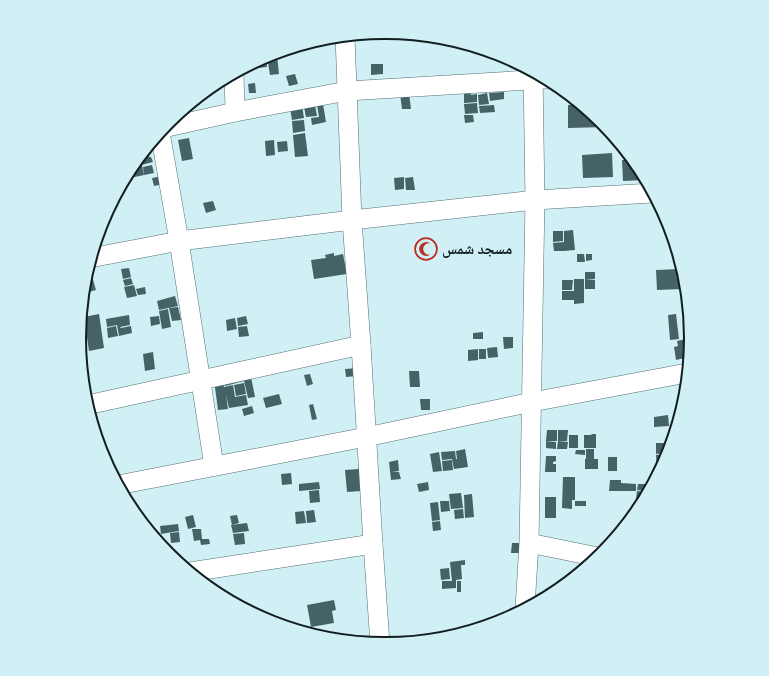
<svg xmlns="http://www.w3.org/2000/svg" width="769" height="676" font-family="Signika,'Noto Naskh Arabic',sans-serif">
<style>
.building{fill:#456267}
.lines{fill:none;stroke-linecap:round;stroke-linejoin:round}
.street-casing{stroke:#527075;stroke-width:20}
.street{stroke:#fff;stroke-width:19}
.labels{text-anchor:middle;stroke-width:4;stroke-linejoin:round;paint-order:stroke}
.poi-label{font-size:15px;font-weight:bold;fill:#121e20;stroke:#d0f0f6;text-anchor:start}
.rim{fill:none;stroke:#121e20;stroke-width:2}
</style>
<rect width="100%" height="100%" fill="#d0f0f6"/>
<g class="building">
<polygon points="277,55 279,74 270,75 267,56"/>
<polygon points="266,56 267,67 258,68 257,61"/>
<polygon points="371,64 383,64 383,74 371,75"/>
<polygon points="295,74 298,84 289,86 286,76"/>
<polygon points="255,83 256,93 249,93 248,84"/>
<polygon points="470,85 471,95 477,94 477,102 464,103 464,86"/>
<polygon points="504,92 504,99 490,101 489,93"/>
<polygon points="409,93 411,109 402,109 400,94"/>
<polygon points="487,93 489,104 479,105 478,95"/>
<polygon points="477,103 478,113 465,114 464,104"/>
<polygon points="323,104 326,122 312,125 311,118 319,117 317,105"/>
<polygon points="579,104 601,122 605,127 568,128 568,105"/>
<polygon points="315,105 317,116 306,117 304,107"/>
<polygon points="494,105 495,112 480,113 479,106"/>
<polygon points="302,106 304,118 292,120 290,108"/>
<polygon points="464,115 473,115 474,122 465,123"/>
<polygon points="304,120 305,131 293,133 292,121"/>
<polygon points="305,133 308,156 295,157 293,135"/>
<polygon points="189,138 193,159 182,161 178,140"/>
<polygon points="274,140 275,155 266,156 265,141"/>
<polygon points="287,141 288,151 278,152 277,142"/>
<polygon points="612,153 613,177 583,178 582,155"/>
<polygon points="149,154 149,157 151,157 153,162 138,166 137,160 139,157"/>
<polygon points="632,159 639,168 645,180 623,181 622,160"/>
<polygon points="142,165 144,175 125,179 129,170 138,168 138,166"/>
<polygon points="152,165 154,173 144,175 143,167"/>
<polygon points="163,176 164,184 154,186 152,178"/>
<polygon points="404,177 404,189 395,190 394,178"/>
<polygon points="413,177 415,190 406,190 405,178"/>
<polygon points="213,201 216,210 206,213 203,203"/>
<polygon points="573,230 575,250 564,251 564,231"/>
<polygon points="553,231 563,231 563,241 553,242"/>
<polygon points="564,242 564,251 554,251 553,243"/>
<polygon points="334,253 334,256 343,254 347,274 314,279 311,260 326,258 325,255"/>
<polygon points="577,254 584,254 585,262 577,262"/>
<polygon points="586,254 592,254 592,260 586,261"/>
<polygon points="129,268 131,277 123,279 121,269"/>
<polygon points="681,269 682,289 657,290 656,270"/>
<rect x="585" y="272" width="10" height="7"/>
<polygon points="92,276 96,290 88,292 84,278"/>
<polygon points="131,278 133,284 125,286 123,280"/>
<rect x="574" y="279" width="10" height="10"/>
<polygon points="585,279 595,280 595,289 585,289"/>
<polygon points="562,280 573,280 572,290 562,290"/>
<polygon points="134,285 137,296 127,298 124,287"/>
<polygon points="145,287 146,294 138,295 136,289"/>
<polygon points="574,289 584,289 584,303 574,304 574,300 562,300 562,291 574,291"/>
<polygon points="175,296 178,306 159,310 157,301"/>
<polygon points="178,307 181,320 172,321 169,308"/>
<polygon points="168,309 171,327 162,329 159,311"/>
<polygon points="99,314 104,348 89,351 84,317"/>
<polygon points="676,314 679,339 670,340 668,315"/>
<polygon points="129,315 130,325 120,327 121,328 131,326 132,333 119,336 117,325 107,327 106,319"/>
<polygon points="159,316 160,324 151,326 150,317"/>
<polygon points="246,316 248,324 238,326 237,318"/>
<polygon points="235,318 237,329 227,331 226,320"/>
<polygon points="116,326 118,336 108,338 107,328"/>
<polygon points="247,326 249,336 239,337 238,327"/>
<polygon points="483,332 483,339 473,339 473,333"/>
<polygon points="503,337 513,337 513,348 504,349"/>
<polygon points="690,338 689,357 676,360 674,347 678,346 677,341"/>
<polygon points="497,347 498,357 488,358 487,348"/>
<polygon points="478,349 478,360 468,361 468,350"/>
<rect x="479" y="349" width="7" height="10"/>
<polygon points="153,352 155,369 145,371 143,354"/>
<polygon points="357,368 358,376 346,377 345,369"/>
<polygon points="409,371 419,371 420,387 410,387"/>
<polygon points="250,372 255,397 248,398 244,381 225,386 223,378"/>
<polygon points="310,374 313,384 307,386 304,375"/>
<polygon points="222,379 224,387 233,385 235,397 246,395 248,405 229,408 226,395 228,409 218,410 214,380"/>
<polygon points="244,383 246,394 236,396 234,385"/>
<polygon points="279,394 282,404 266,408 263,398"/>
<polygon points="420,399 430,399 430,410 421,410"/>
<polygon points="313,404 317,419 312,420 309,405"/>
<polygon points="252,406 254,413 244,416 242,409"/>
<polygon points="668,415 669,426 654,427 654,417"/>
<polygon points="547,430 557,430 557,441 546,441"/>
<polygon points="558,430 568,430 567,441 558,441"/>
<polygon points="592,434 596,434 596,448 584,448 584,435 591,435"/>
<rect x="569" y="435" width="9" height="13"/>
<polygon points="546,441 556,442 556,449 546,448"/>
<polygon points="558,441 568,442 567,449 557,449"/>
<polygon points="656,443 665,443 665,453 656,454"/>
<polygon points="465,449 468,467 454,469 452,459 442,460 441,452 455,451 456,459 457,459 456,451"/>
<polygon points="586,449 594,449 594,459 598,459 598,469 585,469 585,459 587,458 586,458"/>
<polygon points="576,450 585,450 585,455 575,454"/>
<polygon points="439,452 442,471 433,472 430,454"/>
<polygon points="665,454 665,459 657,474 656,455"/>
<polygon points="546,456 556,456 556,461 553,462 553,464 548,464 556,464 556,472 545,472"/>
<rect x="608" y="457" width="9" height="14"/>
<polygon points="398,460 399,471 392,472 399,472 401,479 391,480 389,462"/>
<polygon points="452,460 453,470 443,471 442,461"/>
<polygon points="359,469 361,491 347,492 345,470"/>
<polygon points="291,473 292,484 282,485 281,474"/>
<polygon points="563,477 575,477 575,500 572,500 572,509 562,508"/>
<polygon points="610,480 621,480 621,483 636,484 636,491 609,491"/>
<polygon points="319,482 320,489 299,491 299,484"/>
<polygon points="428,482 429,490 419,492 417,484"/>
<polygon points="638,484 647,484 646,491 637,490"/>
<polygon points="319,490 320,502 310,503 309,491"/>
<polygon points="637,491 647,492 644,499 636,499"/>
<polygon points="461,493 463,508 451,509 449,494"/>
<polygon points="472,494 474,517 465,518 464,495"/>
<rect x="545" y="497" width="11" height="21"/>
<polygon points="440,501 449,501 450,511 441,512"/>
<rect x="575" y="501" width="11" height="5"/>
<polygon points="438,502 440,520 432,521 430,503"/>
<polygon points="463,509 464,518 455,519 454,510"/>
<polygon points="314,510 316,522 307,523 306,511"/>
<polygon points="304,511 306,523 296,524 295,512"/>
<polygon points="193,515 196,527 188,529 185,517"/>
<polygon points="237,515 239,523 232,525 230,516"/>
<polygon points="440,521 441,530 433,531 432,522"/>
<polygon points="247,523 249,531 233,533 231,525"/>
<polygon points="178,524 179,531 161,534 160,526"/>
<polygon points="192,529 201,529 202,539 209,539 210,544 201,545 200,540 194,541"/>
<polygon points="179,532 180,542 171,543 170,533"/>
<polygon points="244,533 245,544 235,545 233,534"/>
<polygon points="512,543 522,543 522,553 511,553"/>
<polygon points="465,560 465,565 461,565 462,579 456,580 456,588 442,589 442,581 452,581 450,562"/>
<polygon points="449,568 450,579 441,580 440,569"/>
<rect x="457" y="581" width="4" height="11"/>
<polygon points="334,600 336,610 332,611 334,623 311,627 307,605"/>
</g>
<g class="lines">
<g class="street-casing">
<g id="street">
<polyline points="345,36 352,220 361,345 373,544 380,644"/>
<polyline points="234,73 235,112"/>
<polyline points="163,128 235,112 347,91 546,79"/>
<polyline points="160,132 179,241 214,466"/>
<polyline points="90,258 179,241 352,220 535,200 652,193"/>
<polyline points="87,405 361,345"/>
<polyline points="118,485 366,437 532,402 687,373"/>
<polyline points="529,543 598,557"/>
<polyline points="190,572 373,544"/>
<polyline points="525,608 529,543 535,200 533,72"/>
</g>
</g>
<use href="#street" class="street"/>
</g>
<defs>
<g id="mosque-ring" transform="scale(1.15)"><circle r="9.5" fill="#d0f0f6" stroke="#ba2d20" stroke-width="1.5"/><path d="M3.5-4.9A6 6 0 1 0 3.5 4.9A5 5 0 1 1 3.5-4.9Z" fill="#ba2d20"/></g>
</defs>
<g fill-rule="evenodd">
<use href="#mosque-ring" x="426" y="249"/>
</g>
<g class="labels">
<g class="poi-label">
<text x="442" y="254">مسجد شمس</text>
</g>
</g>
<path d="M0 0H769V676H0ZM86 338a299 299 0 1 1 598 0a299 299 0 1 1-598 0Z" fill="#d0f0f6" fill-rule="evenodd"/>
<path class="rim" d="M86 338a299 299 0 1 1 598 0a299 299 0 1 1-598 0Z"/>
</svg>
